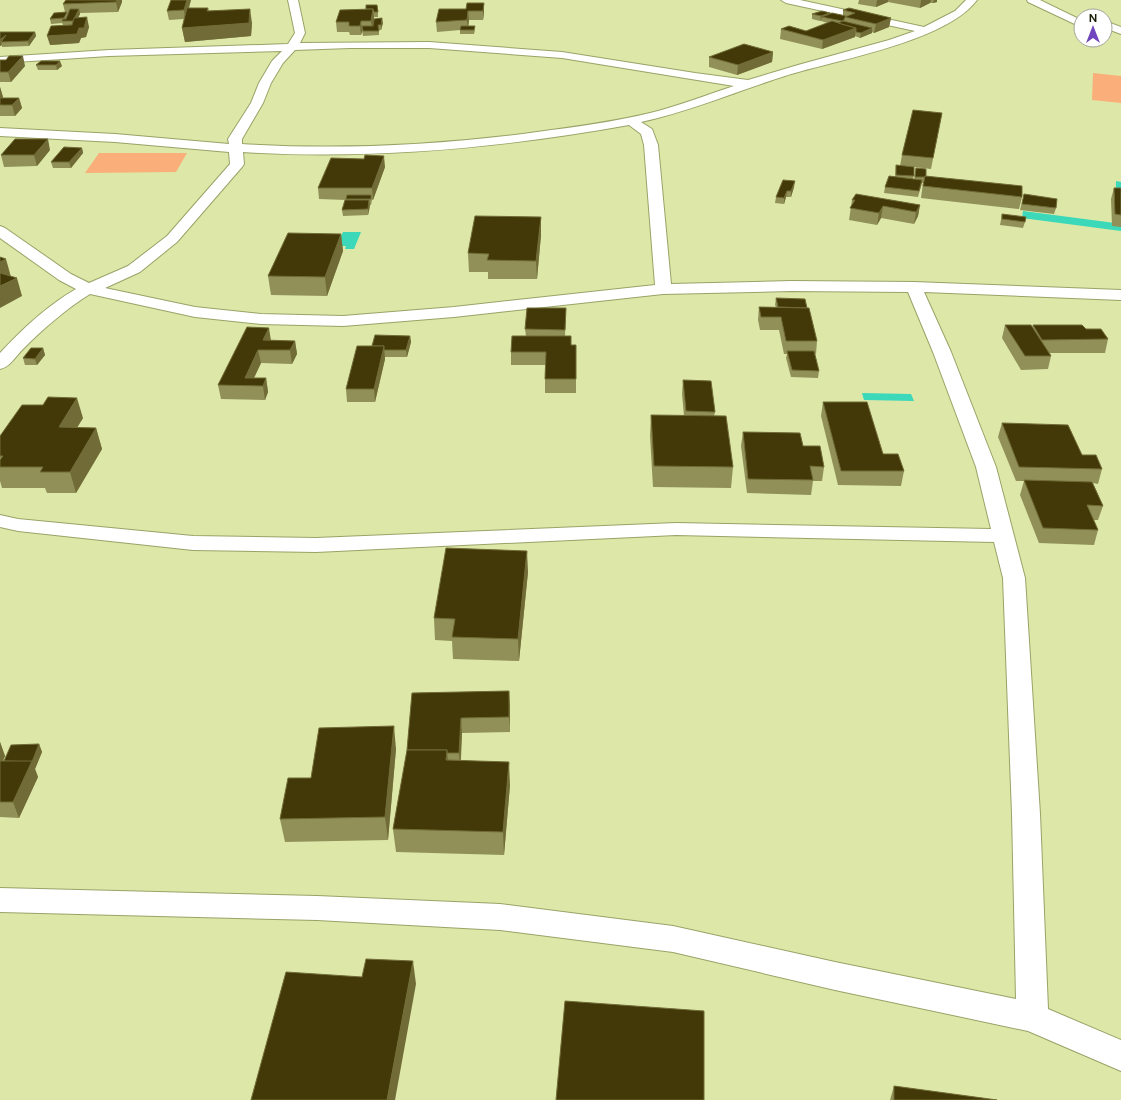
<svg xmlns="http://www.w3.org/2000/svg" width="1121" height="1100" font-family="Figtree,sans-serif">
<style>
.green{fill:#faaf7a}
.water{fill:#3bd8b9}
.lines{fill:none;stroke-linecap:round;stroke-linejoin:round}
.minor-casing{stroke:#99a367;stroke-width:2}
.minor{fill:#fff;fill-rule:evenodd}
.wall{fill:#909058}
.shaded-wall{fill:#716c37}
.building{fill:#433807;stroke:#716c37}
</style>
<rect width="100%" height="100%" fill="#dce7a8"/>
<g class="green">
<polygon points="1093,73 1121,76 1121,103 1092,100"/>
<polygon points="99,153 187,153 176,172 85,173"/>
</g>
<g class="water">
<polygon points="1116,181 1121,182 1121,231 1022,218 1023,211 1115,223"/>
<polygon points="343,232 361,232 354,249 345,249 346,246 336,246"/>
<polygon points="862,393 911,394 914,401 864,400"/>
</g>
<g class="lines">
<g class="minor-casing">
<g id="minor">
<path d="M 288,0 L 298,0 L 305,33 L 300,43 L 429,42 L 562,52 L 695,73 L 748,80 L 798,65 L 889,40 L 915,31 L 786,3 L 781,0 L 800,0 L 924,27 L 955,11 L 966,0 L 977,0 C 946,42 835,60 785,76 C 737,91 691,111 641,122 L 652,129 L 658,145 L 671,284 L 791,281 L 914,282 L 1121,290 L 1121,300 L 924,292 L 951,352 L 996,467 L 1025,578 L 1040,814 L 1048,1009 L 1121,1040 L 1121,1071 L 1028,1031 L 835,990 L 673,952 L 500,930 L 317,920 L 0,912 L 0,888 L 317,896 L 500,904 L 673,926 L 835,962 L 1016,999 L 1012,814 L 1003,578 L 994,542 L 676,535 L 316,552 L 193,550 L 18,531 L 0,527 L 0,515 L 18,519 L 193,536 L 316,538 L 676,523 L 991,529 L 976,467 L 933,352 L 908,292 L 791,291 L 663,294 L 454,317 L 343,326 L 261,324 L 195,317 L 90,294 C 66,309 43,329 23,349 C 15,357 10,367 0,369 L 0,353 C 22,329 48,305 76,289 L 59,280 L 0,238 L 0,226 L 5,228 L 71,274 L 89,283 L 128,266 L 167,236 L 230,164 L 229,152 L 115,142 L 0,136 L 0,128 L 115,134 L 229,144 L 228,139 L 251,103 L 259,83 L 272,61 L 282,51 L 109,56 L 0,63 L 0,57 L 109,50 L 288,44 L 295,33 ZM 350,48 L 429,48 L 562,58 L 734,86 C 706,95 679,106 650,113 C 613,122 575,127 537,132 C 440,145 340,150 242,144 L 242,139 L 263,103 L 271,83 L 283,63 L 295,50 ZM 629,125 L 641,134 L 644,145 L 655,285 L 454,307 L 343,316 L 261,314 L 195,307 L 105,288 L 140,272 L 177,242 L 242,167 L 244,164 L 243,152 C 372,160 501,148 629,125 Z"/>
<polygon points="1027,0 1040,0 1081,20 1081,27 1028,2"/>
<polygon points="1105,21 1121,27 1121,34 1105,28"/>
</g>
</g>
<use href="#minor" class="minor"/>
</g>
<g class="wall">
<polygon points="66,0 122,0 122,2 118,12 80,13 80,14 78,18 89,27 86,37 81,38 79,43 50,45 63,25 62,23 51,24 50,19 65,12 63,4"/>
<polygon points="191,0 189,8 208,8 209,11 252,23 251,36 185,42 182,28 184,19 169,20 167,11"/>
<polygon points="859,0 937,0 937,2 933,3 930,3 920,8 888,2 876,7 858,4"/>
<polygon points="484,3 484,12 483,20 469,20 468,26 475,30 474,34 460,34 460,30 437,32 436,22 466,9"/>
<polygon points="340,10 378,12 378,17 374,17 374,19 383,23 381,30 379,30 379,35 363,36 362,31 361,35 350,35 349,32 337,32 336,22"/>
<polygon points="843,10 891,18 889,27 874,33 872,32 872,33 860,38 855,36 855,37 822,49 780,39 781,29 806,31 828,23 821,21 821,20 820,21 812,19 812,14 830,14 843,15"/>
<polygon points="0,32 35,32 36,36 29,46 2,47 2,45 0,46"/>
<polygon points="773,52 772,62 737,75 709,67 709,57"/>
<polygon points="0,60 25,66 11,82 0,82"/>
<polygon points="41,61 62,66 57,70 38,70 36,65"/>
<polygon points="0,87 3,97 2,98 19,98 22,108 15,116 0,116"/>
<polygon points="942,113 931,169 914,167 913,179 914,180 916,168 926,176 1022,197 1019,209 921,198 923,183 922,183 918,197 884,193 885,187 895,177 896,165 900,166 902,155"/>
<polygon points="82,148 83,153 71,168 53,168 51,162"/>
<polygon points="50,150 37,166 4,167 1,155"/>
<polygon points="385,167 373,200 372,200 371,205 370,205 368,215 343,216 342,210 346,200 319,199 318,188"/>
<polygon points="794,187 791,197 786,197 784,204 775,203 776,197"/>
<polygon points="1114,188 1121,188 1121,227 1112,226 1111,199"/>
<polygon points="1024,194 1056,208 1054,214 1020,210"/>
<polygon points="852,200 920,205 918,216 914,224 881,218 877,225 849,220"/>
<polygon points="1002,214 1025,222 1023,228 1000,225"/>
<polygon points="341,234 343,251 327,296 271,295 268,276"/>
<polygon points="541,235 537,279 488,279 488,272 469,272 468,253"/>
<polygon points="776,298 807,308 817,341 816,354 815,354 819,371 818,378 791,377 786,358 787,354 784,354 779,330 760,330 758,320 759,307 776,307 775,305"/>
<polygon points="566,308 565,336 571,345 576,345 576,393 545,393 545,365 511,365 511,352 521,336 526,336 525,329"/>
<polygon points="1005,325 1032,327 1033,325 1086,329 1108,339 1105,353 1050,353 1051,356 1048,369 1021,370 1002,338"/>
<polygon points="247,327 271,340 295,341 297,354 292,364 261,363 254,378 266,378 268,392 265,400 221,399 218,385"/>
<polygon points="410,336 411,342 407,357 385,357 385,359 375,402 347,402 346,389 372,346"/>
<polygon points="43,348 45,355 37,365 25,365 23,358"/>
<polygon points="683,380 715,412 714,416 733,467 731,488 653,487 650,436 651,415 684,416 682,394"/>
<polygon points="823,402 904,471 901,486 838,485 821,416"/>
<polygon points="83,418 77,428 96,428 102,449 76,493 47,493 45,488 2,488 0,481 0,436"/>
<polygon points="1002,423 1082,455 1102,469 1098,484 1093,483 1103,506 1098,520 1094,520 1098,530 1094,545 1039,543 1020,495 1024,481 1016,481 998,437"/>
<polygon points="743,432 803,446 824,467 822,481 813,481 811,495 747,493 741,446"/>
<polygon points="528,572 519,661 453,659 452,641 435,640 434,618"/>
<polygon points="509,691 510,732 462,733 461,760 510,785 504,855 396,852 393,829 407,750 412,693"/>
<polygon points="0,742 5,756 3,761 39,744 42,752 35,769 38,777 19,818 0,817"/>
<polygon points="396,749 388,840 285,842 280,819 311,778"/>
<polygon points="894,1086 997,1100 890,1100"/>
</g>
<g class="shaded-wall">
<polygon points="117,0 122,0 122,2 118,12 116,2"/>
<polygon points="187,0 191,0 185,19 184,10"/>
<polygon points="877,0 888,0 888,2 876,7"/>
<polygon points="921,0 931,0 930,3 920,8"/>
<polygon points="934,0 937,0 937,2 933,3"/>
<polygon points="484,3 484,12 483,20 483,11"/>
<polygon points="79,9 80,14 76,21 74,18"/>
<polygon points="250,9 252,23 251,36 185,42 182,28"/>
<polygon points="373,9 374,18 372,31 371,21"/>
<polygon points="468,11 469,20 468,30 467,20"/>
<polygon points="830,13 829,17 822,17 821,20 820,21 821,16"/>
<polygon points="87,17 89,27 86,37 81,38 79,43 50,45 47,36 79,28"/>
<polygon points="382,18 383,23 381,30 381,25"/>
<polygon points="891,18 889,27 874,33 876,24"/>
<polygon points="361,21 362,31 361,35 360,26"/>
<polygon points="856,28 855,37 822,49 823,40"/>
<polygon points="872,28 872,33 860,38 861,33"/>
<polygon points="35,32 36,36 29,46 28,41"/>
<polygon points="6,35 1,42 2,45 0,46 0,40"/>
<polygon points="773,52 772,62 737,75 738,65"/>
<polygon points="23,56 25,66 11,82 8,72"/>
<polygon points="60,61 62,66 57,70 56,65"/>
<polygon points="0,87 3,97 0,100"/>
<polygon points="19,98 22,108 15,116 12,105"/>
<polygon points="48,139 50,150 37,166 34,155"/>
<polygon points="82,148 83,153 71,168 69,162"/>
<polygon points="384,156 385,167 373,200 372,188"/>
<polygon points="795,181 794,187 791,197 791,191"/>
<polygon points="787,191 786,197 784,204 784,198"/>
<polygon points="369,200 370,206 368,215 368,209"/>
<polygon points="920,205 918,216 914,224 916,212"/>
<polygon points="883,206 881,218 877,225 879,213"/>
<polygon points="541,217 541,235 537,279 536,261"/>
<polygon points="341,234 343,251 327,296 325,277"/>
<polygon points="6,259 11,277 0,283 0,262"/>
<polygon points="17,278 22,296 0,308 0,286"/>
<polygon points="269,328 271,341 263,340"/>
<polygon points="410,336 411,342 407,357 406,350"/>
<polygon points="295,341 297,354 292,364 290,350"/>
<polygon points="384,346 385,359 375,402 374,389"/>
<polygon points="43,348 45,355 37,365 35,359"/>
<polygon points="258,350 261,363 250,386 245,378"/>
<polygon points="266,378 268,392 265,400 263,386"/>
<polygon points="77,398 83,418 64,448 59,427"/>
<polygon points="96,428 102,449 76,493 70,472"/>
<polygon points="527,551 528,572 519,661 518,639"/>
<polygon points="509,691 510,706 510,732 509,717"/>
<polygon points="461,718 462,733 460,769 459,753"/>
<polygon points="394,726 396,749 388,840 385,817"/>
<polygon points="0,742 5,756 0,767"/>
<polygon points="39,744 42,752 35,769 38,777 19,818 13,802"/>
<polygon points="447,750 449,773 446,760"/>
<polygon points="509,762 510,785 504,855 503,832"/>
<polygon points="413,961 416,984 395,1100 387,1100"/>
</g>
<g class="building">
<polygon points="66,0 117,0 116,2 63,4"/>
<polygon points="171,0 187,0 184,10 167,11"/>
<polygon points="467,3 484,3 483,11 468,11 467,20 436,22 439,9 466,9"/>
<polygon points="366,5 377,5 378,12 374,12 373,9 366,9"/>
<polygon points="187,8 208,8 207,11 250,9 249,23 182,28"/>
<polygon points="849,8 891,18 876,24 845,17 855,13 843,10"/>
<polygon points="70,9 79,9 73,21 62,21 63,19 66,19"/>
<polygon points="373,9 371,21 361,21 360,26 349,26 349,22 336,22 340,10"/>
<polygon points="822,11 830,13 821,16 812,14"/>
<polygon points="67,12 64,18 50,19 54,13"/>
<polygon points="832,13 846,16 845,17 844,20 842,21 822,17"/>
<polygon points="87,17 84,28 79,28 77,34 47,36 51,26 72,25 74,18"/>
<polygon points="382,18 381,25 378,25 379,31 363,31 362,26 373,26 374,19"/>
<polygon points="832,21 856,28 823,40 781,29 789,26 806,31"/>
<polygon points="843,21 872,28 861,33 856,32 856,28 838,23"/>
<polygon points="461,26 475,26 474,30 460,30"/>
<polygon points="0,32 35,32 28,41 1,42 6,35 0,40"/>
<polygon points="744,44 773,52 738,65 709,57"/>
<polygon points="9,56 23,56 8,72 0,72 0,60 6,60"/>
<polygon points="41,61 60,61 56,65 36,65"/>
<polygon points="0,98 19,98 12,105 0,105"/>
<polygon points="913,110 942,113 933,158 902,155"/>
<polygon points="15,139 48,139 34,155 1,155"/>
<polygon points="64,147 82,148 69,162 51,162"/>
<polygon points="365,155 384,156 372,188 318,188 331,158 364,159"/>
<polygon points="896,165 914,167 914,176 896,175"/>
<polygon points="916,168 926,169 926,176 925,176 924,177 915,177"/>
<polygon points="889,176 922,180 919,191 885,187"/>
<polygon points="925,176 1022,186 1022,197 923,186"/>
<polygon points="783,180 795,181 791,191 787,191 784,198 776,197"/>
<polygon points="1114,188 1121,188 1121,215 1115,214"/>
<polygon points="856,194 920,205 916,212 883,206 879,213 850,208 855,200 852,200"/>
<polygon points="1024,194 1057,199 1056,208 1022,204"/>
<polygon points="347,195 371,195 371,199 346,199"/>
<polygon points="345,200 369,200 368,209 342,210"/>
<polygon points="1002,214 1026,217 1025,222 1002,219"/>
<polygon points="475,216 541,217 536,261 487,260 489,254 468,253"/>
<polygon points="288,233 341,234 325,277 268,276"/>
<polygon points="0,257 6,259 0,262"/>
<polygon points="0,273 17,278 0,286"/>
<polygon points="776,298 805,299 807,308 778,307"/>
<polygon points="759,307 809,308 817,341 786,341 781,317 761,317"/>
<polygon points="527,308 566,308 565,330 525,329"/>
<polygon points="1005,325 1031,325 1051,356 1025,356"/>
<polygon points="1033,325 1082,325 1086,329 1101,329 1108,339 1042,340"/>
<polygon points="247,327 269,328 263,340 295,341 290,350 258,350 245,378 266,378 263,386 218,385"/>
<polygon points="375,335 410,336 406,350 384,350 384,346 372,346"/>
<polygon points="512,336 571,336 571,345 576,345 576,379 545,379 546,352 511,352"/>
<polygon points="357,346 384,346 374,389 346,389"/>
<polygon points="31,348 43,348 35,359 23,358"/>
<polygon points="787,351 814,351 819,371 792,370"/>
<polygon points="683,380 711,381 715,412 686,411"/>
<polygon points="48,397 77,398 59,427 96,428 70,472 40,472 43,467 0,467 0,460 3,456 0,456 0,436 22,405 43,405"/>
<polygon points="823,402 867,402 883,454 898,454 904,471 841,471"/>
<polygon points="651,415 726,416 733,467 654,466"/>
<polygon points="1002,423 1068,425 1082,455 1096,455 1102,469 1019,467"/>
<polygon points="743,432 800,433 803,446 820,446 824,467 810,466 813,480 748,479"/>
<polygon points="1024,480 1092,482 1103,506 1087,505 1098,530 1043,528"/>
<polygon points="446,548 527,551 518,639 452,637 455,619 434,618"/>
<polygon points="509,691 509,717 461,718 459,753 447,753 447,750 407,750 412,693"/>
<polygon points="394,726 385,817 280,819 288,778 311,778 319,728"/>
<polygon points="39,744 32,762 4,761 11,745"/>
<polygon points="407,750 447,750 446,760 509,762 503,832 393,829"/>
<polygon points="0,761 32,761 13,802 0,802"/>
<polygon points="366,959 413,961 387,1100 251,1100 286,972 362,977"/>
<polygon points="565,1001 704,1011 704,1100 556,1100"/>
<polygon points="894,1086 997,1100 894,1100"/>
</g>
<g transform="translate(1093 28)"><circle r="19" fill="#ffffff" stroke="#a3a59b"/>
<path d="M0-3L7 15L0 10L-7 15Z" fill="#7145bd"/>
<text y="-6" font-size="11" font-weight="bold" text-anchor="middle" fill="#1a1e06">N</text>
</g>
</svg>
